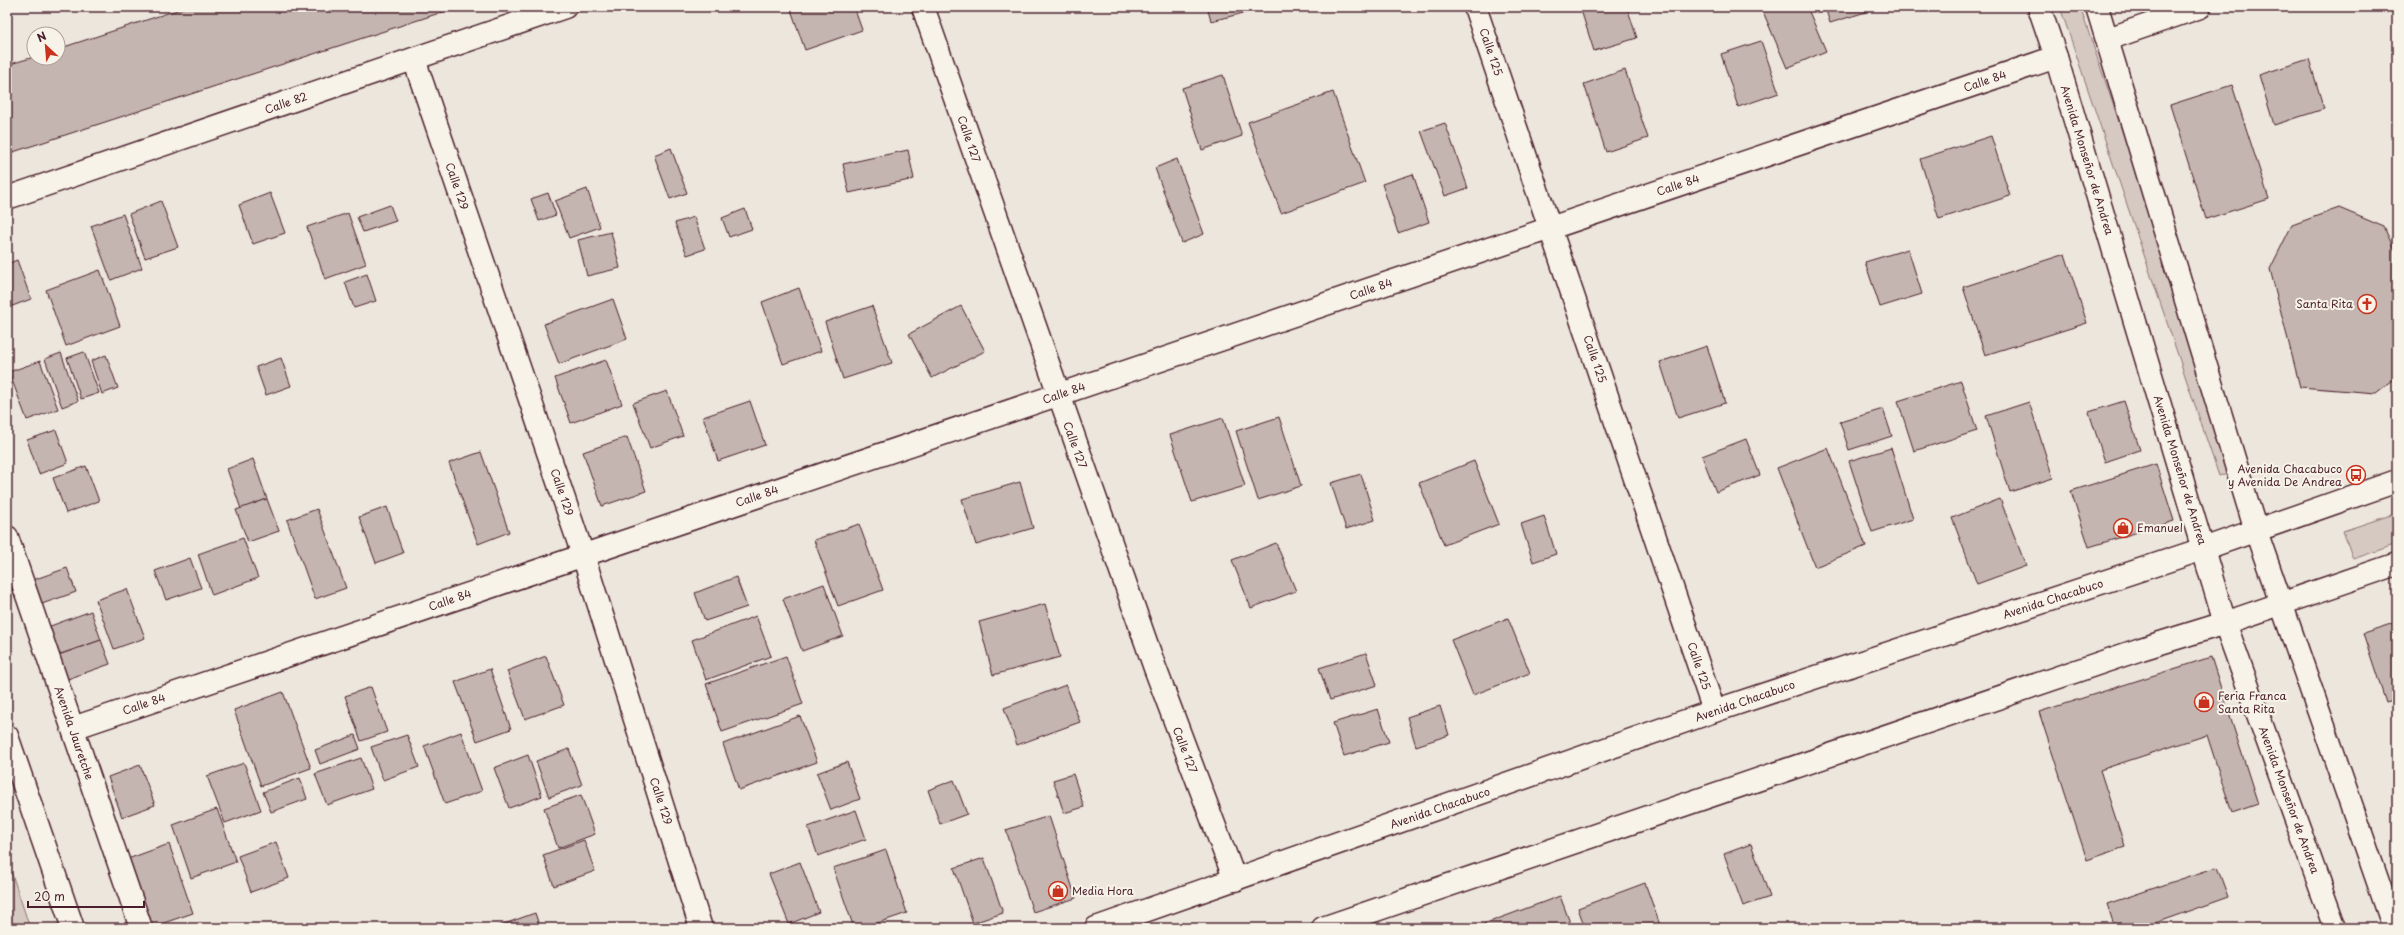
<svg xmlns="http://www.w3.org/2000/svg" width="2404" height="935" font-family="'Playpen Sans',sans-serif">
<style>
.green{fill:#d5c9c2;stroke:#907476}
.building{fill:#c4b5b0;stroke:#4a1f2b}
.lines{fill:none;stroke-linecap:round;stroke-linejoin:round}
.street-casing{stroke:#4a1f2b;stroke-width:25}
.secondary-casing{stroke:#4a1f2b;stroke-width:25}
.primary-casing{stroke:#4a1f2b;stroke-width:25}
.street{stroke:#f7f3e8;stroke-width:22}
.secondary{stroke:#f7f3e8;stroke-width:22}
.primary{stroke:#f7f3e8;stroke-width:22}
.labels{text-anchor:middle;stroke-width:4;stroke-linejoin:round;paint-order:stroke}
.street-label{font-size:11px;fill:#4a1f2b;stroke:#f7f3e8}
.poi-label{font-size:11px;fill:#4a1f2b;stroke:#f7f3e8;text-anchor:start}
</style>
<rect width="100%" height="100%" fill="#ece6dd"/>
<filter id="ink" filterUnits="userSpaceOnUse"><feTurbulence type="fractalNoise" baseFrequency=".025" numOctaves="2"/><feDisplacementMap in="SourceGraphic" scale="8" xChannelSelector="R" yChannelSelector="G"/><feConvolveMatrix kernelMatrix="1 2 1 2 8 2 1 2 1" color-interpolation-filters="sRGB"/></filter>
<g filter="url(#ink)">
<g class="green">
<polygon points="2060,7 2080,7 2237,469 2219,476"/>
<polygon points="2397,513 2397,544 2353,559 2343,531"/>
<polygon points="7,859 30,928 7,928"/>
</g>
<g class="building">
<polygon points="186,7 458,7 7,154 7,65 34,57 58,58 58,49"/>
<polygon points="790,7 854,7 862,30 805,50"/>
<polygon points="1207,7 1251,7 1252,11 1211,21"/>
<polygon points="1580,7 1627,7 1637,38 1594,51"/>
<polygon points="1761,7 1807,7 1826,51 1787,68"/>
<polygon points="1825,7 1882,7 1830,23"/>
<polygon points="1761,41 1779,93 1738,107 1721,54"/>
<polygon points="2309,59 2324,109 2274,125 2259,75"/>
<polygon points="1625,70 1648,138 1606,152 1584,84"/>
<polygon points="1223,75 1242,136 1202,150 1182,88"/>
<polygon points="2232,85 2269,199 2206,219 2170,105"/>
<polygon points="1333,92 1365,183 1281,213 1248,122"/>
<polygon points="1445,123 1468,188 1445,196 1421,131"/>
<polygon points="1991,136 2010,196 1939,219 1920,159"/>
<polygon points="671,148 687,193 670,199 654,155"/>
<polygon points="908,150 914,179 849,193 843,164"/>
<polygon points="1177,159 1204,234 1182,243 1155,168"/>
<polygon points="1413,174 1429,222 1398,233 1382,184"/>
<polygon points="587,189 600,227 569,238 555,201"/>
<polygon points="270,193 285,233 253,244 239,205"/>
<polygon points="548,193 556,215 539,221 531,199"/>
<polygon points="161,201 178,247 145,258 129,214"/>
<polygon points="390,205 396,221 363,232 357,217"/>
<polygon points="2339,208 2384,227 2397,256 2397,377 2376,393 2300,387 2270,269 2292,225"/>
<polygon points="745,209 752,229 729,237 722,218"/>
<polygon points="348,213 366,264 325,279 307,227"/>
<polygon points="123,214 142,268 111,280 91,226"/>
<polygon points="694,217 705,249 687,255 675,223"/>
<polygon points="611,232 620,268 587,276 578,240"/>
<polygon points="1908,249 1922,294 1880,307 1865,262"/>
<polygon points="2065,254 2087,323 1985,355 1963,287"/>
<polygon points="17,260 31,299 7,308 7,264"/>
<polygon points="100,270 120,326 66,346 46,290"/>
<polygon points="367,274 376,301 354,308 345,282"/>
<polygon points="799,288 821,351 783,364 762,302"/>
<polygon points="613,299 627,339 559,364 544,324"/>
<polygon points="872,306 892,363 843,379 825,322"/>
<polygon points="961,306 985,351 932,378 909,334"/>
<polygon points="1707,346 1725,403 1678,418 1660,362"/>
<polygon points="84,352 99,393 81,399 67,358"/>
<polygon points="61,353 78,401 62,407 45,359"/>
<polygon points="106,355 118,388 102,394 91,361"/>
<polygon points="281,358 291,386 266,395 256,367"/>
<polygon points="606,360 622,404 571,423 555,378"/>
<polygon points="40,361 58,409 27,420 9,372"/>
<polygon points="1961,381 1977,431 1914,451 1898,401"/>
<polygon points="667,391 683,436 650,448 633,403"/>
<polygon points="750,401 765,445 718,461 703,417"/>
<polygon points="2124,401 2140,450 2105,462 2089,412"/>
<polygon points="2029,402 2053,478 2010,492 1986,416"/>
<polygon points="1883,409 1892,436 1849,450 1840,422"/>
<polygon points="1279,417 1301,486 1258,500 1236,431"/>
<polygon points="1223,418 1245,486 1192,502 1170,435"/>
<polygon points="56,430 68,463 39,474 27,440"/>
<polygon points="627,437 646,491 602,506 583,452"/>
<polygon points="1746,439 1760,475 1716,492 1702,456"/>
<polygon points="1828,448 1866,546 1815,567 1777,468"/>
<polygon points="1891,448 1913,519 1872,532 1849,461"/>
<polygon points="481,452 509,532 478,544 449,463"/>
<polygon points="253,459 267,499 241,509 227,469"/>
<polygon points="1474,461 1499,524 1444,545 1419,483"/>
<polygon points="2156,464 2174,521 2089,547 2071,491"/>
<polygon points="86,466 99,501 66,513 53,478"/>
<polygon points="1361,474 1375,520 1346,529 1331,483"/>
<polygon points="1020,482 1033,528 976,545 962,499"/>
<polygon points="267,499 279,531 248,542 236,510"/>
<polygon points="2000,499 2026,566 1977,584 1952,518"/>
<polygon points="387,507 403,553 376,563 359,517"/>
<polygon points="317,509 346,588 315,599 287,520"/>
<polygon points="1544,516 1556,554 1533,562 1521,524"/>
<polygon points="859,524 883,590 838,606 814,540"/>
<polygon points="243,538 258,578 212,595 198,554"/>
<polygon points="1276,543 1296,591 1251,608 1232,560"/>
<polygon points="190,558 201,588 166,600 155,571"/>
<polygon points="67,568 76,592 39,605 30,581"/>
<polygon points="736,577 747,607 705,621 695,593"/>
<polygon points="824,584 843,636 802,651 783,599"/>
<polygon points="127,589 145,638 114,649 96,600"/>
<polygon points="1045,604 1060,657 993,675 979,622"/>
<polygon points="91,611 101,640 55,656 45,628"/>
<polygon points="756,616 771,656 706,680 692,640"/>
<polygon points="1508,618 1530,673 1473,695 1451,640"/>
<polygon points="2397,622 2397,700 2386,703 2363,633"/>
<polygon points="101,640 110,664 62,681 53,657"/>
<polygon points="1366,653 1377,685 1330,700 1319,668"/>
<polygon points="546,656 564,705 525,719 507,671"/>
<polygon points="786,656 803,704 722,732 706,684"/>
<polygon points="2211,657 2258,804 2232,813 2207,735 2100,770 2125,847 2087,860 2039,712"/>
<polygon points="490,669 511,729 477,741 455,682"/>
<polygon points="1066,685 1080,722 1017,745 1004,708"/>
<polygon points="371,687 387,732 361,741 345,696"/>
<polygon points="283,692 311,768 261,786 234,710"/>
<polygon points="1440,706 1449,735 1416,746 1407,717"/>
<polygon points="1378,709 1389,742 1344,756 1333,723"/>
<polygon points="800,716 817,762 739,790 723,744"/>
<polygon points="461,732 482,791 445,804 424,746"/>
<polygon points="355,735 360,749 320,764 315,750"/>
<polygon points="407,735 419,767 383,780 371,747"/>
<polygon points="569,749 582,785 549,797 536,761"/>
<polygon points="528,755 542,796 509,808 494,768"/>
<polygon points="361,758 372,789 327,805 315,774"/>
<polygon points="847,762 860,799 831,810 817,773"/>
<polygon points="244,763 261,810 225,823 207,776"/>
<polygon points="140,765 155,805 122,817 108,777"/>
<polygon points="1073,774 1084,807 1064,813 1053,780"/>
<polygon points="300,778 307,799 271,812 263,792"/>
<polygon points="954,780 967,814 940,824 928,790"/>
<polygon points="581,795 595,834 558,848 544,808"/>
<polygon points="217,809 236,862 191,878 173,825"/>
<polygon points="856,810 866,839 818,856 808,827"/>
<polygon points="1049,816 1076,898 1033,912 1006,830"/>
<polygon points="584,840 595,871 554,886 543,855"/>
<polygon points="276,842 289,878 251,892 238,856"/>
<polygon points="169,844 193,913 149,928 125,860"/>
<polygon points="1751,844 1770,897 1743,906 1724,854"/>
<polygon points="886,850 907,913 863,928 854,928 833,868"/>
<polygon points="984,858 1003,913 973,923 954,868"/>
<polygon points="800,862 819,912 789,924 769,874"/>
<polygon points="2217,867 2228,897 2141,928 2115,928 2107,904"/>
<polygon points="1645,883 1661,928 1585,928 1578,908"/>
<polygon points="1560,896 1572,928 1473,928"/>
<polygon points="535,913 540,928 493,928"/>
</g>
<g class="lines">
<g class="street-casing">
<g id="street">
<polyline points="923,7 1155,668 1235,880"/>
<polyline points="1475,7 1714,711"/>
<polyline points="2108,39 2200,7"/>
<polyline points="414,59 583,555 701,928"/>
<polyline points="7,198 565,7"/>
<polyline points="73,728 2056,57"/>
</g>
</g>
<g class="secondary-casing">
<g id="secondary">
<polyline points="2039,7 2056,57 2225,623 2335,928"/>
<polyline points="2097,7 2256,531 2394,928"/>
</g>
</g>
<g class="primary-casing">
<g id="primary">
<polyline points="7,537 141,928"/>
<polyline points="7,736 73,928"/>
<polyline points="1096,928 1714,711 2203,549 2397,481"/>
<polyline points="1323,928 2141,649 2225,623 2397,564"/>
</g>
</g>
<use href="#street" class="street"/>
<use href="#secondary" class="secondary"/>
<use href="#primary" class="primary"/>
</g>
</g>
<defs>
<g id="church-ring" transform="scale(1)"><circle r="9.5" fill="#f7f3e8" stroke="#c8321e" stroke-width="1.5"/><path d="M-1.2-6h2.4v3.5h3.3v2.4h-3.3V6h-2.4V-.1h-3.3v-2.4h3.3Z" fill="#c8321e"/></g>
<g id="bus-ring" transform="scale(1)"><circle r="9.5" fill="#f7f3e8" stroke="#c8321e" stroke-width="1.5"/><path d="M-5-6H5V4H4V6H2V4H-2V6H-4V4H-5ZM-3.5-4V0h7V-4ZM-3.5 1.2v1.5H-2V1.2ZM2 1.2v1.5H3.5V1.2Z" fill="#c8321e"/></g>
<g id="shop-ring" transform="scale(1)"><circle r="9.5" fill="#f7f3e8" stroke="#c8321e" stroke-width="1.5"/><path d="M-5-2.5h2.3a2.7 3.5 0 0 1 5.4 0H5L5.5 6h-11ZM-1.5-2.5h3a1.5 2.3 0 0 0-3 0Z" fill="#c8321e"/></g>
</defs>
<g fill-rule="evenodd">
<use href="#church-ring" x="2367" y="304"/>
<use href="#bus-ring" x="2356" y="475"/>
<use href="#shop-ring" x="2123" y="528"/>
<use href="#shop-ring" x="2204" y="702"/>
<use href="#shop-ring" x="1058" y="891"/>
</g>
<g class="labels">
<g class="street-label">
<text transform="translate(1491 52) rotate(71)" y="4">Calle 125</text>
<text transform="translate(1985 81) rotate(-19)" y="4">Calle 84</text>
<text transform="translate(286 103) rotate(-19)" y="4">Calle 82</text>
<text transform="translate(969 139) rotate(71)" y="4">Calle 127</text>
<text transform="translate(2087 160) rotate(73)" y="4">Avenida Monseñor de Andrea</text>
<text transform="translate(1678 185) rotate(-19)" y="4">Calle 84</text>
<text transform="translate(457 186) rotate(71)" y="4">Calle 129</text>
<text transform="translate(1371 289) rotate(-19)" y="4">Calle 84</text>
<text transform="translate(1595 359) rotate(71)" y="4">Calle 125</text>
<text transform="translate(1064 393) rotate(-19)" y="4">Calle 84</text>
<text transform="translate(1075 445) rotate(70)" y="4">Calle 127</text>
<text transform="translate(2180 470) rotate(73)" y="4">Avenida Monseñor de Andrea</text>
<text transform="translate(562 492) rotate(71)" y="4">Calle 129</text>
<text transform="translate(757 496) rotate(-19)" y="4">Calle 84</text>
<text transform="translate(2053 599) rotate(-18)" y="4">Avenida Chacabuco</text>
<text transform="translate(450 600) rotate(-19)" y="4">Calle 84</text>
<text transform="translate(1699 666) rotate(71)" y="4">Calle 125</text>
<text transform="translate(1745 701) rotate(-19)" y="4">Avenida Chacabuco</text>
<text transform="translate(144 704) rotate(-19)" y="4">Calle 84</text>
<text transform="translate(74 733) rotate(71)" y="4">Avenida Jauretche</text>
<text transform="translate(1185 750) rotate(69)" y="4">Calle 127</text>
<text transform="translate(2289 800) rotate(70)" y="4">Avenida Monseñor de Andrea</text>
<text transform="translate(661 801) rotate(72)" y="4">Calle 129</text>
<text transform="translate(1440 808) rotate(-19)" y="4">Avenida Chacabuco</text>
</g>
<g class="poi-label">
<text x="2353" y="308" text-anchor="end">Santa Rita</text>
<text x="2342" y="473" text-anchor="end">Avenida Chacabuco<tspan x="2342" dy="13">y Avenida De Andrea</tspan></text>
<text x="2137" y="532">Emanuel</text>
<text x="2218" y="700">Feria Franca<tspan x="2218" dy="13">Santa Rita</tspan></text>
<text x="1072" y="895">Media Hora</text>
</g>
</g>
<rect width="2404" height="935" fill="none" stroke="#f7f3e8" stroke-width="24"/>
<rect x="12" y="12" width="2380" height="911" fill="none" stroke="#4a1f2b" stroke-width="1.5" filter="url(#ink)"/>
<g transform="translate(46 46) rotate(334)"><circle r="19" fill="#f7f3e8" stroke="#b29e9c"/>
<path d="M0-3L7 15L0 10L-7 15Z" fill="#c8321e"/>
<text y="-6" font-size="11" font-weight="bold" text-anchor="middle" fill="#4a1f2b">N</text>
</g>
<path d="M28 901v6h116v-6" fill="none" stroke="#4a1f2b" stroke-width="2"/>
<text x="34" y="901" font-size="12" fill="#4a1f2b" stroke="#f7f3e8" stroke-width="3" paint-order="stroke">20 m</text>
</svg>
